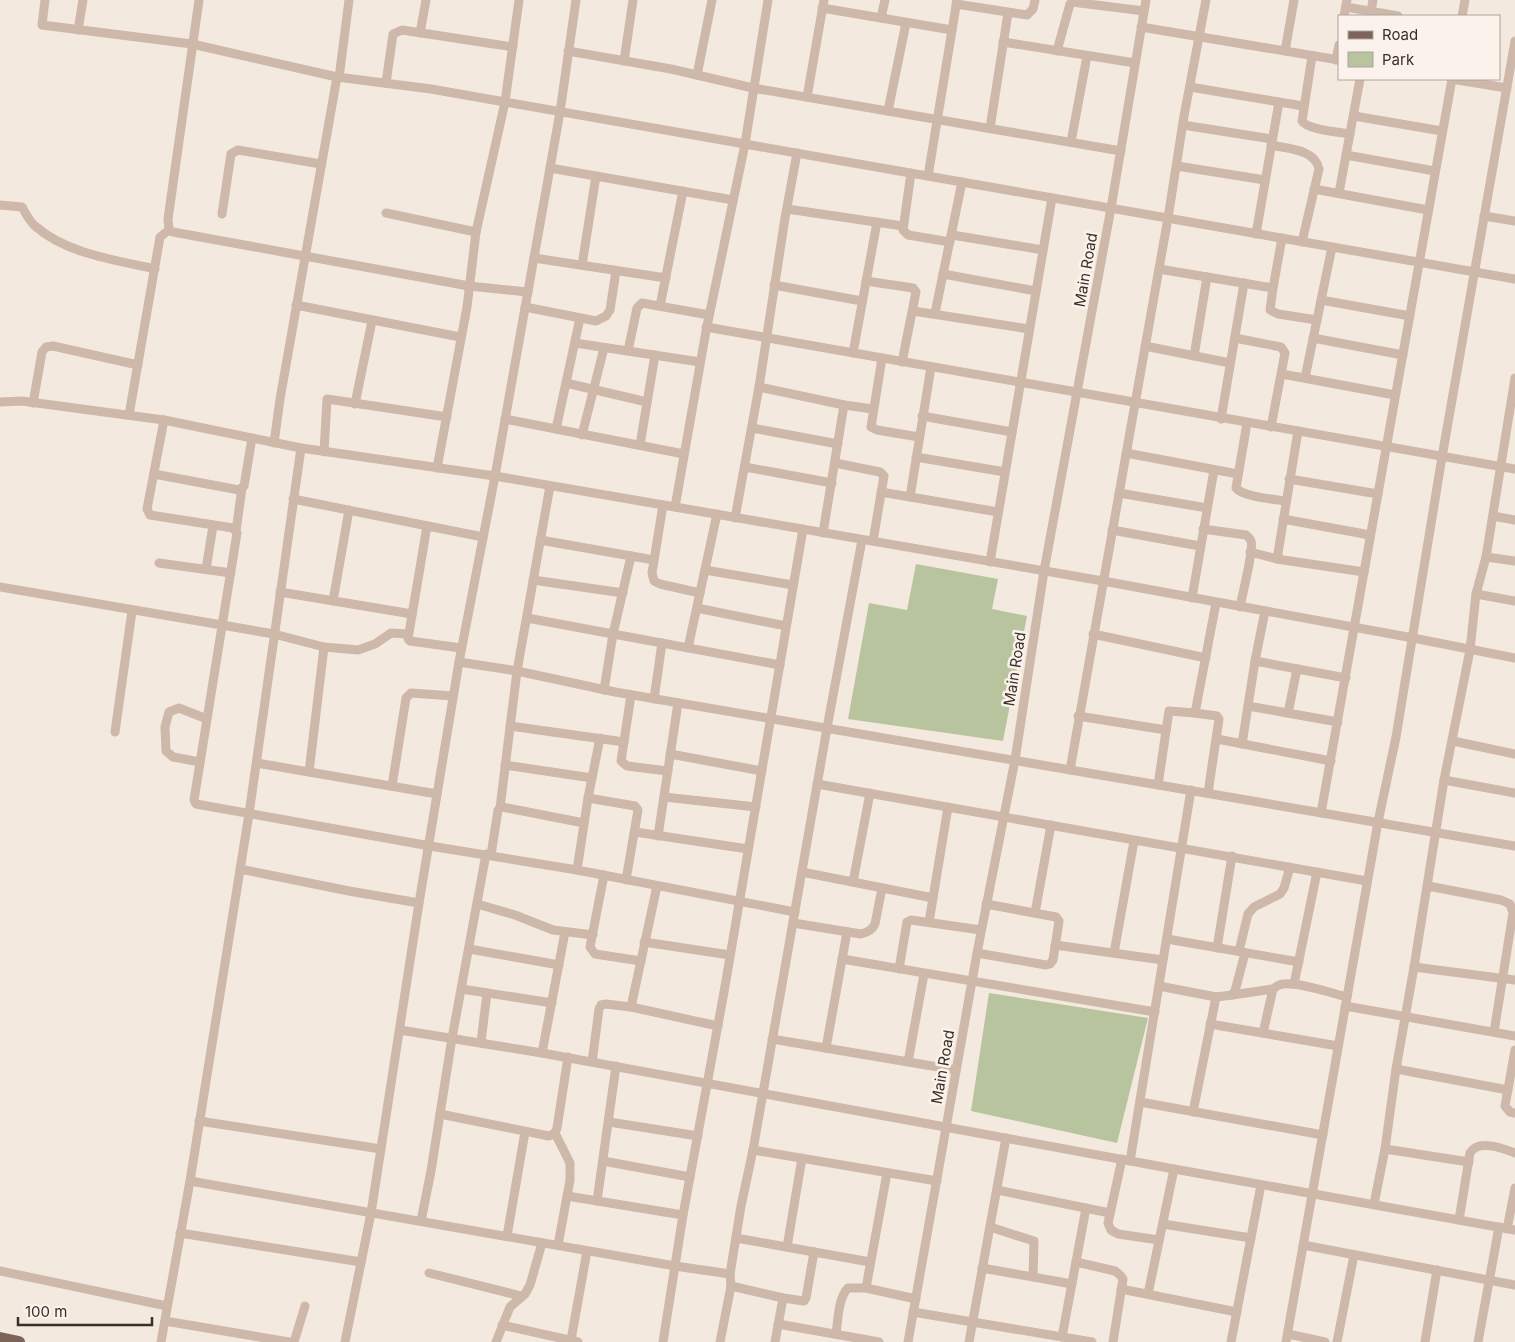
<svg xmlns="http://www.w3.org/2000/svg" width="1515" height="1342" font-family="Inter,sans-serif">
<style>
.green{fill:#b8c49d}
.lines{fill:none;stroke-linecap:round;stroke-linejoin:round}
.street{stroke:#cdb8a9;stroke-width:9}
.primary{stroke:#7c645a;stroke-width:12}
.labels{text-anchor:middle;stroke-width:5;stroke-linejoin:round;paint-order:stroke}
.street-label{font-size:15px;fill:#3a2e29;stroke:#fbf3eb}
</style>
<rect width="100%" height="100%" fill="#f4e9de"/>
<g class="green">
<polygon points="916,564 998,579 992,609 1027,616 1003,741 848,719 869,603 907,610"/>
<polygon points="989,993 1148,1018 1117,1143 971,1111"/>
</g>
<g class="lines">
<g class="street">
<polyline points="45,0 42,25 192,44 337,77 431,89 1515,279"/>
<polyline points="199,0 168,219 169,230 173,232 469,286 528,292"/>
<polyline points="576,0 560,112 495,476 459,662 517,671 615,692 1515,846"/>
<polyline points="956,4 1027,15 1033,9 1035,0"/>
<polyline points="1346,7 1398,16"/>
<polyline points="822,8 952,30"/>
<polyline points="1371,11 1373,0"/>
<polyline points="1344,16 1347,0"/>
<polyline points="1462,16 1465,0"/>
<polyline points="881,18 885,0"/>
<polyline points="1141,27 1339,60"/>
<polyline points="78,30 83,0"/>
<polyline points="420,33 426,0"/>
<polyline points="1003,42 1135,63"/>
<polyline points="568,51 671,69 753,88 1121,151"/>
<polyline points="1057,51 1070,4 1072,2 1144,11"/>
<polyline points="1285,51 1294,0"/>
<path d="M 1312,56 L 1302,121 C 1308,130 1338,132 1350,134"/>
<polyline points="1336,60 1339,45"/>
<polyline points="624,61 633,0"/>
<polyline points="697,75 712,0"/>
<polyline points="339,78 349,0"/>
<polyline points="1451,79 1507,88"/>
<polyline points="386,83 393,34 402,30 513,47"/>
<polyline points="1190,87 1303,106"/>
<polyline points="807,97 824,0"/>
<polyline points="888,111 906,23"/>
<polyline points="1354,116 1442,131"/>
<polyline points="1183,125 1272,139"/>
<polyline points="990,128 1008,13"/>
<polyline points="1071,142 1087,56"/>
<path d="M 1271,145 C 1288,149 1315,149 1319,169 L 1302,242"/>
<polyline points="1346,155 1435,171"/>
<polyline points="1177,166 1265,180"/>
<polyline points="550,168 733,200"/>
<polyline points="911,173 903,230 908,235 950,242"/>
<polyline points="928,176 957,0"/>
<polyline points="1314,189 1428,210"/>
<polyline points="1339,193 1360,79"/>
<path d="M 0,205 L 22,207 C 26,214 30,222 35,226 C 67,254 115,260 155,269"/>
<polyline points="787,209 903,226"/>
<polyline points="386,213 476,232"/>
<polyline points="222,214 231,154 238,150 321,164"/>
<polyline points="1484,216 1515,221"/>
<polyline points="1256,234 1279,102"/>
<polyline points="952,235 1043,250"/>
<polyline points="1282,238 1273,288 1270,310 1278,314 1317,320"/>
<polyline points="534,258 666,278"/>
<polyline points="582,265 596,176"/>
<polyline points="1159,269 1273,288"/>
<polyline points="943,274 1036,291"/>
<polyline points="866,281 913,288 916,292 902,362"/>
<polyline points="774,285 862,301"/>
<polyline points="1321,300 1410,316"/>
<polyline points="296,305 460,337"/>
<polyline points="660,306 683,191"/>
<polyline points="525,307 596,321 606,316 610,310 616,271"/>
<polyline points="913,311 1029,329"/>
<polyline points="935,313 962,182"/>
<polyline points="706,327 1515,469"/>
<polyline points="1235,338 1281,347 1285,353 1271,427"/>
<polyline points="1313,338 1403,355"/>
<polyline points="575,343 700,362"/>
<polyline points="1145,346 1230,363"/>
<polyline points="628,351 637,308 642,303 709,315"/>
<polyline points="853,353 877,222"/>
<polyline points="1194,356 1207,277"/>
<polyline points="882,358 871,427 877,430 919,437"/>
<polyline points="1282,374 1395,395"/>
<polyline points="1305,378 1332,247"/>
<polyline points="566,383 647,402"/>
<polyline points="759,387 844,405 873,409"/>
<polyline points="0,402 22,401 164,420 301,448 249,814 190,1181 161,1342"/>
<polyline points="33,403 42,352 46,347 53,346 138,365"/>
<polyline points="355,404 372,321"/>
<polyline points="129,415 160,237 169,230"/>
<polyline points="922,416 1012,432"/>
<polyline points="505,419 684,454"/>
<polyline points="1221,419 1244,283"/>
<polyline points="164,420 147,509 150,515 233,528 237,533 194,800 196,804 430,846 577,870 795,912"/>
<path d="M 1247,423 L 1236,488 C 1243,497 1273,499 1285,501"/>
<polyline points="752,428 838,444"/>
<polyline points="556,429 580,318"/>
<polyline points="582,435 604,348"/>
<polyline points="274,443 280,399 337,77"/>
<polyline points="640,445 655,355"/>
<polyline points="301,448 495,476 675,507 1103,581 1413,638 1515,658"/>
<polyline points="324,452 327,399 447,417"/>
<polyline points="1126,453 1238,474"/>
<polyline points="916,457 1005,472"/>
<polyline points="835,463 880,472 884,476 873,541"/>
<polyline points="745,467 832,483"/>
<polyline points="437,468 467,307 476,232 505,102 519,0"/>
<polyline points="154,474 239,490 244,486 252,438"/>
<polyline points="1289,479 1378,494"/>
<polyline points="881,492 998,512"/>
<polyline points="1119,493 1207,508"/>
<polyline points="910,497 931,367"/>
<polyline points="293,499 483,537"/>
<polyline points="663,505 652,573 654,581 660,584 700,593"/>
<polyline points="675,507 706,331 745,144 768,0"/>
<polyline points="1493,516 1515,520"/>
<polyline points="735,518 759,387 785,218 797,153"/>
<polyline points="1283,519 1370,535"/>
<polyline points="427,526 408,639 410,641 461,648"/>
<path d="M 1203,529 L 1246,535 C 1248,537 1250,538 1251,541 C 1254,549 1242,596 1240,607"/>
<polyline points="1112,530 1200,546"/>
<polyline points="236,531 242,488"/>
<polyline points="823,533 844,405"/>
<polyline points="540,540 654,560"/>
<polyline points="1250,552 1277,559 1364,572"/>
<polyline points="1486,557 1515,561"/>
<polyline points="1277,559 1298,431"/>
<polyline points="990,562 1052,198"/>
<polyline points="159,563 231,573"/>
<polyline points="206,569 213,526"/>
<polyline points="705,570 793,585"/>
<polyline points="533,580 623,593"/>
<polyline points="0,587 274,634 324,647 358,650 375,644 391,633 408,634"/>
<polyline points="280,592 412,614"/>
<polyline points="1476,594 1515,601"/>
<polyline points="1192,598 1214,470"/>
<polyline points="333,601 349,510"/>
<polyline points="697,608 786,626"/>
<polyline points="527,618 780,665"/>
<polyline points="1093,634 1206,658"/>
<polyline points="688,648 717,514"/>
<polyline points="1255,661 1346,678"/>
<polyline points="604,690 613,634 631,556"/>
<polyline points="631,695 621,761 627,766 668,771"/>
<polyline points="654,699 662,643"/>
<polyline points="1248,706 1338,722"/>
<polyline points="1288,713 1297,669"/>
<polyline points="1078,716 1166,730"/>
<polyline points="510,726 624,742"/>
<polyline points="115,732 132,611"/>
<polyline points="1217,739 1331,761"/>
<polyline points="1453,741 1515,754"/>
<polyline points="1242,744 1255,661 1265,611"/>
<polyline points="670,754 762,771"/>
<polyline points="200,762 173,757 166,751 165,727 169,712 179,708 207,719"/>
<polyline points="257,763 437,794"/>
<polyline points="505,765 592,778"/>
<polyline points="1070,770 1168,218 1184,116 1206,0"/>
<polyline points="309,772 324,647"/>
<polyline points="1444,780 1515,793"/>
<polyline points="817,784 1367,881"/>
<polyline points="1158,785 1169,711 1195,713"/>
<polyline points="392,786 406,698 411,693 453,696"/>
<polyline points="1208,793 1219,719 1217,716 1195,713 1216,603"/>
<polyline points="664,797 756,807"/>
<polyline points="588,798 635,806 638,810 626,880"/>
<polyline points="500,808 517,671 550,486"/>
<polyline points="1321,813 1452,79"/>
<polyline points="635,832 748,849"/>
<polyline points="658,836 678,703"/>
<polyline points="491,855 498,810 502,807 584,823"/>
<polyline points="240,869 349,891 419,903"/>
<polyline points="577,870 588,798 600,738"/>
<polyline points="802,872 933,898"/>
<polyline points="604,875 590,947 595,954 641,961"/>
<polyline points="853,882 870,793"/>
<polyline points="1428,886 1501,900 1510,904 1513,913 1494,1032"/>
<polyline points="477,904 515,915 553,930 593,935"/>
<polyline points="1035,913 1051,825"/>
<polyline points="929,922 948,807"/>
<path d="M 793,923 L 861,934 C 868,932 872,930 875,924 L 882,888"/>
<polyline points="1167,939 1299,962"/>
<polyline points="644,942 730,955"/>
<polyline points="1055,945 1163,960"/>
<polyline points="1217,948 1232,856"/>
<polyline points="469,949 559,965"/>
<polyline points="1239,951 1248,914 1254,907 1280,894 1284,888 1290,867"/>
<polyline points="977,953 1046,965 1050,964 1053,960 1059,921 1056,917 986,904"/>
<polyline points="1114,953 1134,841"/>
<polyline points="842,959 1155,1012"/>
<polyline points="1414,967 1515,980"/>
<polyline points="899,969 907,922 911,920 981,930"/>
<polyline points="1294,984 1317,872"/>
<polyline points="1159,986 1216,997 1232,995 1235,991 1245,953"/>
<polyline points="462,989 552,1003"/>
<polyline points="1232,995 1273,989"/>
<polyline points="1345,1006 1515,1036"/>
<polyline points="631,1007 657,886"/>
<polyline points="1210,1024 1338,1046"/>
<polyline points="400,1030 542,1053 565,932"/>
<path d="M 1263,1033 L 1273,989 C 1276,987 1279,984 1283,984 C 1299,982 1331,993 1347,997"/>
<polyline points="772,1039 956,1070"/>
<polyline points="481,1042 487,993"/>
<polyline points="826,1048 847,932"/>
<polyline points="1515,1050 1505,1106 1510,1112 1515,1113"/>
<polyline points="542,1053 1174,1169 1515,1230"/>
<polyline points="592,1062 599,1009 601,1005 606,1004 631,1007 718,1026"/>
<polyline points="908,1062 924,974"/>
<polyline points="1396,1069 1508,1090"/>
<polyline points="1140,1102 1323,1135"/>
<polyline points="1193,1112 1216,997"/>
<polyline points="440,1114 549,1136 555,1133 557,1128 568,1057"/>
<polyline points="199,1121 381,1149"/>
<polyline points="609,1122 698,1136"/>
<polyline points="555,1133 570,1163 570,1180 558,1245"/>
<polyline points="1385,1149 1469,1162"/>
<polyline points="753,1150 937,1181"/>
<polyline points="1122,1159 1108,1223 1111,1230 1118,1234 1159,1240"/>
<polyline points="603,1161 690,1177"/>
<polyline points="1130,1161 1191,790"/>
<polyline points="190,1181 675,1266 730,1274"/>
<polyline points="997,1190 1110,1213"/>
<polyline points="567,1196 683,1215"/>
<polyline points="597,1201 616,1066"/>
<polyline points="1374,1204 1385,1149 1396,1069 1414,967 1444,780 1470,650 1476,594 1486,557 1515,378"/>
<path d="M 1459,1220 L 1470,1153 C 1478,1139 1502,1148 1515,1153"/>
<polyline points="421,1221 431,1171 452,1038 486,854"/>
<polyline points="1163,1224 1251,1238"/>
<polyline points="990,1227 1034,1241 1033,1277"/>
<polyline points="1507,1229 1515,1188"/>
<polyline points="180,1233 361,1262"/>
<polyline points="507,1236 525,1132"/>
<polyline points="736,1238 870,1262"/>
<polyline points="1303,1245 1515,1285"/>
<polyline points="787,1247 802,1158"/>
<polyline points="1076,1262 1115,1271 1120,1275 1123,1279 1113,1342"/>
<polyline points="982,1268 1072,1284"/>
<polyline points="0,1271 167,1306"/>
<polyline points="429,1273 521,1296"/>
<polyline points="731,1286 783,1298 804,1301 806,1298 814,1252"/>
<polyline points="866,1288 887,1173"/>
<polyline points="1121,1289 1237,1312"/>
<polyline points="1148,1294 1174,1169"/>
<polyline points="913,1312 1092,1342"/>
<polyline points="165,1321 289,1342"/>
<polyline points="778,1324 879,1342"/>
<polyline points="502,1325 578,1342"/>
<path d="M 836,1334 C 838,1321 838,1298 848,1288 L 866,1288 L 916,1299"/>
<polyline points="1288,1334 1325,1342"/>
<polyline points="1062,1337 1086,1208"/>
<polyline points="571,1340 587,1251"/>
<polyline points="294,1342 305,1306"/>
<polyline points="345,1342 371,1213 419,903 459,662"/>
<polyline points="496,1342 510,1307 525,1294 530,1285 542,1243"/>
<polyline points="663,1342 683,1215 724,992 803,529"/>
<polyline points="720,1342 731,1286 730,1274 741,1206 753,1150 827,728 862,540"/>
<polyline points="775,1342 783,1298"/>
<polyline points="908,1342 977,953 1015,760 1044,571 1111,208 1146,0"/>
<polyline points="969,1342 1006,1138"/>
<polyline points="1231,1342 1261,1185"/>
<polyline points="1286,1342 1378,822 1396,737 1442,457 1515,41"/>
<polyline points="1337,1342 1354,1255"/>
<polyline points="1425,1342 1437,1270"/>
<polyline points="1478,1342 1499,1227"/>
</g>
<polyline class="primary" points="0,1338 19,1342"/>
</g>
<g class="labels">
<g class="street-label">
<text transform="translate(1086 270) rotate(-80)" y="5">Main Road</text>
<text transform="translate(1015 669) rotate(-81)" y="5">Main Road</text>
<text transform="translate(943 1067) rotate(-80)" y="5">Main Road</text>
</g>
</g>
<rect x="1338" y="15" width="162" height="65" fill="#fbf3eb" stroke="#aea49d"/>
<rect x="1348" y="31" width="25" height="8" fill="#7c645a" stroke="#aea49d"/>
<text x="1382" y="40" font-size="15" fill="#3a2e29">Road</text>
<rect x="1348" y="52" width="25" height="15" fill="#b8c49d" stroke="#aea49d"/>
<text x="1382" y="65" font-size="15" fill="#3a2e29">Park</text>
<path d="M18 1317v8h134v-8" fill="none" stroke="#3a2e29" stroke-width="2.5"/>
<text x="25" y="1317" font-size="15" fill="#3a2e29" stroke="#fbf3eb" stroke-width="4" paint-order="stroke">100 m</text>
</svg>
